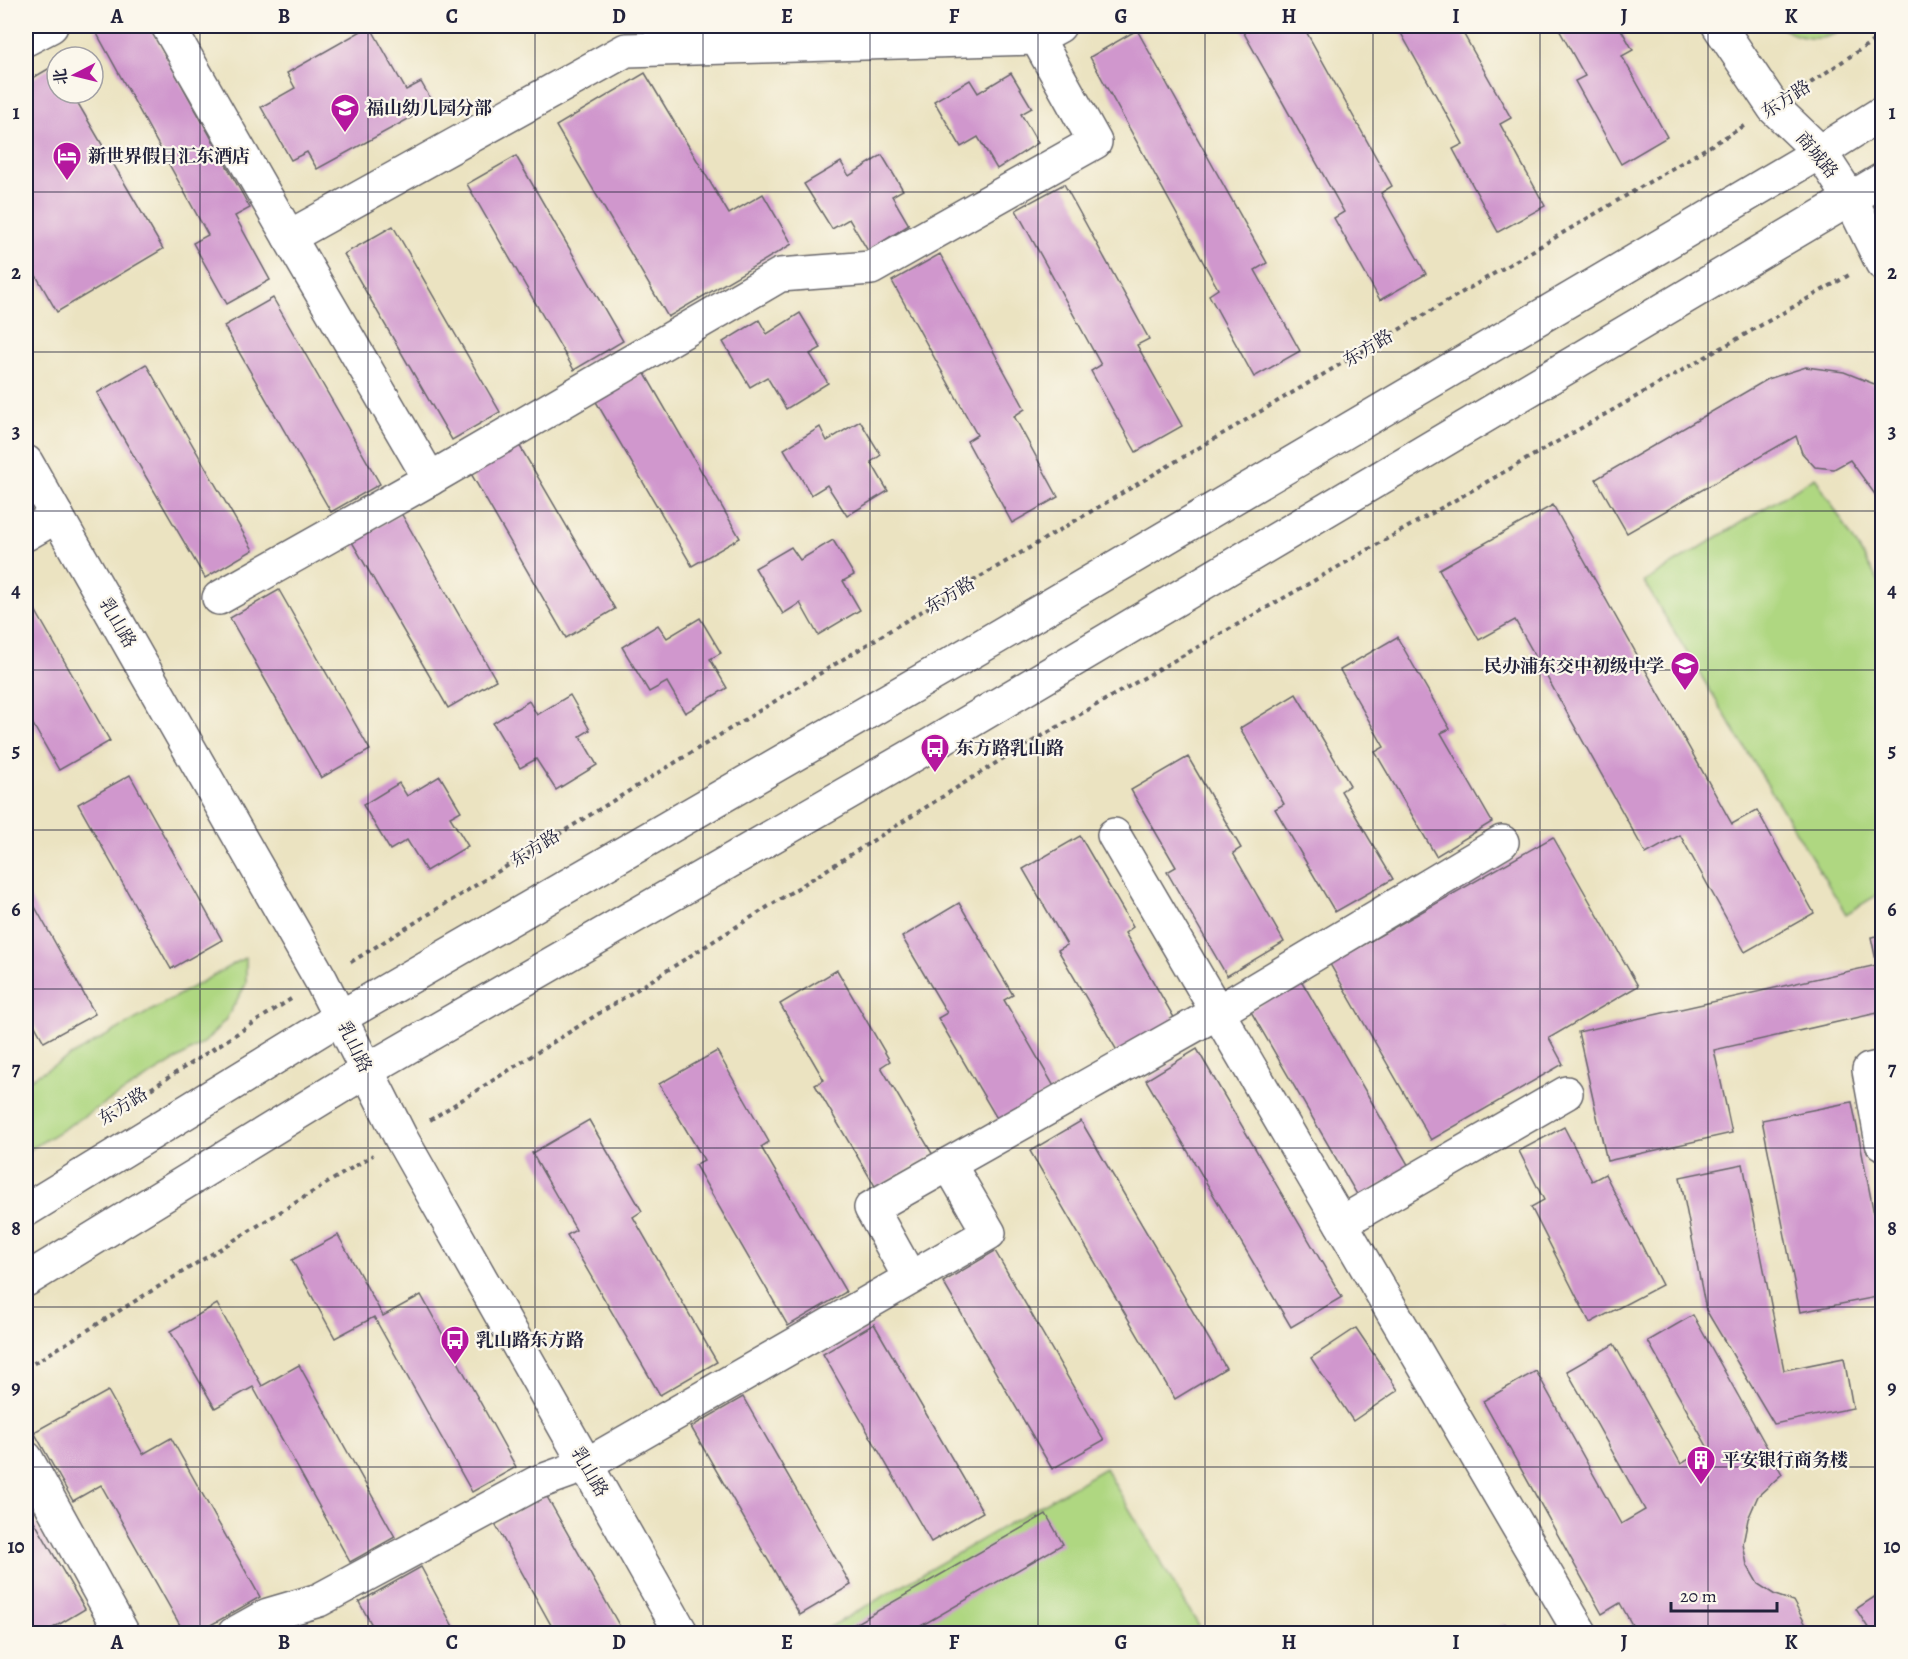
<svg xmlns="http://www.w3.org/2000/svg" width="1908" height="1659" font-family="Alegreya,'Noto Serif SC',serif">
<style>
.green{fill:#afd781;stroke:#687c5e;stroke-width:1.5}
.building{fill:#d097cd}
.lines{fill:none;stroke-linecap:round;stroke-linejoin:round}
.minor-casing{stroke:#68666a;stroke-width:36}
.major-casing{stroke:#68666a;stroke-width:36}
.path{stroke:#68666a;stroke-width:4;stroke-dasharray:4.5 4.5;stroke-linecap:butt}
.minor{stroke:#fff;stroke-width:33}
.major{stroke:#fff;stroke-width:33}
.grid{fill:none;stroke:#22223b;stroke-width:1.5;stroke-opacity:0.55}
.labels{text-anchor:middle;stroke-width:4.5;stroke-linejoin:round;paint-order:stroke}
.street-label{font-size:18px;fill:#22223b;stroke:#fbf7ec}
.poi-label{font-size:18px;font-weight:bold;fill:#22223b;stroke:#fbf7ec;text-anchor:start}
.neatline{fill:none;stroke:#22223b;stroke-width:2}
.grid-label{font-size:20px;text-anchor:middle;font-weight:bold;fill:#22223b}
</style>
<rect width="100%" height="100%" fill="#fbf7ec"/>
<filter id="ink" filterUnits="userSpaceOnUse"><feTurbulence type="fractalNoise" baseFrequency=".0167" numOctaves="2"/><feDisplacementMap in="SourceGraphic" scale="12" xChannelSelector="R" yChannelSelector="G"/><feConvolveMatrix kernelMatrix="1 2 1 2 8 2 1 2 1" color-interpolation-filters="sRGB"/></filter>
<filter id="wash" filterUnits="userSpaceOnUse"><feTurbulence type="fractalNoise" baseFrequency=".008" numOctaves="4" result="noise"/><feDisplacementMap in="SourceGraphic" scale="24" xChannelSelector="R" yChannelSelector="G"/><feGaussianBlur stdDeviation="1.35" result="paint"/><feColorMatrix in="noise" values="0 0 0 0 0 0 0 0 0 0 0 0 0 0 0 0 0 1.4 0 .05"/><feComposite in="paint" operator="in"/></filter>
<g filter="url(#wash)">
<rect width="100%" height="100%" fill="#ebe3c1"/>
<g class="green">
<path d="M 1779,26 L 1852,26 C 1830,37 1820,42 1796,35 C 1789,32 1784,31 1779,26 Z"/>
<polygon points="1815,477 1882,587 1882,892 1846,914 1644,582"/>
<polygon points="246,957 246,984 226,1019 205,1042 26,1152 26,1081"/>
<polygon points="1105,1468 1203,1633 818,1634"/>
</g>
<g id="blocks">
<g class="building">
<polygon points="103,26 149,26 250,208 235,216 270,280 227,304 193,243 208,235 95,30"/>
<polygon points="370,26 406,90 421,82 434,105 317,169 307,152 291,160 261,107 295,88 287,73"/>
<polygon points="1240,26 1303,26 1392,186 1381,193 1426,274 1380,300 1334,218 1344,212"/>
<polygon points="1397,26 1459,26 1511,118 1500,124 1545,206 1498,232 1453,149 1463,144"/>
<polygon points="1557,26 1619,26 1633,50 1622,56 1667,137 1621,164 1575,81 1585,76"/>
<polygon points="1137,30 1267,263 1255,270 1300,351 1254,377 1209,295 1218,289 1090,57"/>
<polygon points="55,65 57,67 57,93 72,93 163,249 57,312 26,258 26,82"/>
<polygon points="645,73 729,214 763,194 792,244 668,317 556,126"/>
<polygon points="1011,73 1032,108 1021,114 1038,143 997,169 978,137 961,147 934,101 970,80 978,93"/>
<polygon points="882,155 903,190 892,196 909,225 868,251 849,219 832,229 804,184 841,162 849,176"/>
<polygon points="516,156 623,341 574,370 467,184"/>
<polygon points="1064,184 1149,339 1137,345 1182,426 1136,452 1091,371 1101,365 1016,210"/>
<polygon points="393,226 500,412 452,440 344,254"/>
<polygon points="940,254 1025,409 1014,416 1058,497 1012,523 967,441 977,435 892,281"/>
<polygon points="273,298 380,484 331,512 224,326"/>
<polygon points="800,313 821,348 810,354 828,383 786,409 767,377 750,387 723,342 759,320 767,334"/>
<polygon points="146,364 253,550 205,578 97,393"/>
<polygon points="1806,367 1844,372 1882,387 1882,504 1850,460 1834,469 1815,467 1802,453 1796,436 1627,533 1596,479 1768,379"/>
<polygon points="644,372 740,538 692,566 595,400"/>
<polygon points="860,421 881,455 871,462 888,491 847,516 827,485 811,495 784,449 820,427 827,441"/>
<polygon points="518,443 615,609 566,638 470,472"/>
<polygon points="1553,505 1732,824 1757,810 1814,913 1745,952 1680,835 1646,854 1515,620 1479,640 1439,569"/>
<polygon points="401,513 496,680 448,708 352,542"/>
<polygon points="833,540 854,575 843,581 860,610 818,635 800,603 783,614 755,568 791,547 800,560"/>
<polygon points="279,590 370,750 321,778 230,618"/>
<polygon points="26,594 110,741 59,770 26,712"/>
<polygon points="700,618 721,653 710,659 727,688 685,713 667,682 649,692 622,647 658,625 667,638"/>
<polygon points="1397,637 1450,729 1441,733 1492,822 1436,856 1375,752 1384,747 1340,670"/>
<polygon points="1296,694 1350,785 1341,791 1393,879 1335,912 1275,809 1284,804 1240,728"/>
<polygon points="570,695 590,730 580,736 597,765 556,790 536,759 520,768 493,723 529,701 537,715"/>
<polygon points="1188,757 1241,848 1233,853 1284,942 1227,976 1167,872 1176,867 1131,790"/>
<polygon points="130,775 222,940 171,969 78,804"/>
<polygon points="440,776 461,811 450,817 468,846 426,871 407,840 390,850 363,805 399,783 407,796"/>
<polygon points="1080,836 1133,927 1125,933 1176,1021 1119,1054 1058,950 1067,945 1023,869"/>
<polygon points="1553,837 1638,986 1549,1038 1563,1064 1431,1140 1330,964"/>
<polygon points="26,891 95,1014 44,1042 26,1010"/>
<polygon points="959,903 1013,995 1004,1000 1055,1088 999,1122 938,1018 947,1013 902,937"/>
<polygon points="1882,935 1882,1012 1714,1050 1732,1133 1607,1161 1578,1032 1877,965 1871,937"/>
<polygon points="837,970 890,1061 881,1067 933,1155 876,1188 815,1085 824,1080 780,1004"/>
<polygon points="1301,980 1410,1168 1359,1198 1250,1010"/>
<polygon points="1197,1049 1342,1297 1291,1327 1146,1080"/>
<polygon points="717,1051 769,1142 761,1147 846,1292 788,1326 695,1165 704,1160 659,1084"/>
<polygon points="1852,1102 1882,1255 1882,1296 1800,1312 1762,1120"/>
<polygon points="589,1120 642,1211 633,1217 717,1362 660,1395 567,1235 576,1230 532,1153"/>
<polygon points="1081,1121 1226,1368 1175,1399 1030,1151"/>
<polygon points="1564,1127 1592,1181 1605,1174 1662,1285 1590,1323 1531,1207 1544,1200 1519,1151"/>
<polygon points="1743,1164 1784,1370 1844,1358 1853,1408 1774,1424 1706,1310 1680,1177"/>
<polygon points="338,1235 383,1316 421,1295 516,1467 472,1492 374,1317 335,1338 292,1260"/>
<polygon points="995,1251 1104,1440 1052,1469 943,1282"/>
<polygon points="217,1304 262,1386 299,1365 395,1537 350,1562 253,1387 215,1408 170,1331"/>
<polygon points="1693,1315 1782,1474 1758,1496 1748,1519 1743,1544 1747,1565 1758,1584 1775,1595 1793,1601 1811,1634 1637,1634 1620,1603 1602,1614 1483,1401 1536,1371 1621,1524 1645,1510 1567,1371 1614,1344 1681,1464 1708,1448 1648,1341"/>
<polygon points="874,1324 983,1512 931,1542 823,1354"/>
<polygon points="1356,1328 1398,1390 1353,1421 1311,1358"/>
<polygon points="108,1391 143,1454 171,1438 260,1597 195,1634 185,1634 101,1485 73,1501 34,1432"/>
<polygon points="743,1397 851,1585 800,1615 691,1427"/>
<polygon points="546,1495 624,1634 556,1634 495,1524"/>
<polygon points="26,1507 85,1609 43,1634 26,1634"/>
<polygon points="1046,1514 1063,1544 907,1634 849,1634 846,1629"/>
<polygon points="421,1567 457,1634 377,1634 359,1602"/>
<polygon points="1882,1592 1882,1634 1872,1634 1856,1609"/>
<polygon points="1504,1624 1510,1634 1489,1634"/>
</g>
</g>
</g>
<g filter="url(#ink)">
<use href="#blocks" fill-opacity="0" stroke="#68666a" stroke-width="1.5"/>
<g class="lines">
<g class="minor-casing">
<g id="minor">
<polyline points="168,26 289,237 626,50 1037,38 1059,26"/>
<polyline points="1719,26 1774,108 1820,152 1850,198 1882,263"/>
<polyline points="26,39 51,26"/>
<polyline points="289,237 430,479"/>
<polyline points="26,462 321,980 401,1138 682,1634"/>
<polyline points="26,534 57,516"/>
<polyline points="219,598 430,479 780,275 871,268 1095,142 1037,38"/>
<polyline points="1114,835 1581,1634"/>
<polyline points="1882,1067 1869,1070 1882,1143"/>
<polyline points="1341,1223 1566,1093"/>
<polyline points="910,1278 871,1208 1218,1012 1502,842"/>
<polyline points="26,1458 123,1634"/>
<polyline points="234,1634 268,1615 319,1600 536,1483 586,1465 989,1233 949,1164"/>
</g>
</g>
<g class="major-casing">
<g id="major">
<polyline points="26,1210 341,1017 980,647 1820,152 1882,113"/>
<polyline points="26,1280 366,1071 922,750 1882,180"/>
</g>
</g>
<g class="path">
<polyline points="1803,88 1882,35"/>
<polyline points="351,962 902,623 1744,126"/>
<polyline points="113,1113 291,999"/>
<polyline points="430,1120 1007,756 1849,275"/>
<polyline points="26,1368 373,1155"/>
</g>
<use href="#minor" class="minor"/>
<use href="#major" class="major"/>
</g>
</g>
<path class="grid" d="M 200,26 L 200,1634M 368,26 L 368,1634M 535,26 L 535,1634M 703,26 L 703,1634M 870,26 L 870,1634M 1038,26 L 1038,1634M 1205,26 L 1205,1634M 1373,26 L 1373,1634M 1540,26 L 1540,1634M 1708,26 L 1708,1634M 26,192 L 1882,192M 26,352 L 1882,352M 26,511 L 1882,511M 26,670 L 1882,670M 26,830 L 1882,830M 26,989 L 1882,989M 26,1148 L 1882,1148M 26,1307 L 1882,1307M 26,1467 L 1882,1467"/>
<defs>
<g id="school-pin" transform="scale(1.5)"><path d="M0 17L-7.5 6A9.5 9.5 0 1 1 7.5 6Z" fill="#b5179e" stroke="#fbf7ec"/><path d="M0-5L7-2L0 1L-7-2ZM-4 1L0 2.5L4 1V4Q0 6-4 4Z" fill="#fff"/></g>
<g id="hotel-pin" transform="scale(1.5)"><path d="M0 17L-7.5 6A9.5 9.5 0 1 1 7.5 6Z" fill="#b5179e" stroke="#fbf7ec"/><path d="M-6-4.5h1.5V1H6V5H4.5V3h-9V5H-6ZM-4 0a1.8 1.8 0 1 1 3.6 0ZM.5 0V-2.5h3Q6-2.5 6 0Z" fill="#fff"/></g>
<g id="bus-pin" transform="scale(1.5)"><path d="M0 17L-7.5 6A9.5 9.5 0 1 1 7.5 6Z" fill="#b5179e" stroke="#fbf7ec"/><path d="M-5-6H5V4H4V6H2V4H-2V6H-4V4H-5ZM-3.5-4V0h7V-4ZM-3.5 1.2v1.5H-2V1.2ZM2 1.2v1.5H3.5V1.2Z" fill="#fff"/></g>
<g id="building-pin" transform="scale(1.5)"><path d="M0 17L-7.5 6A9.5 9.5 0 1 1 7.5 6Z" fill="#b5179e" stroke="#fbf7ec"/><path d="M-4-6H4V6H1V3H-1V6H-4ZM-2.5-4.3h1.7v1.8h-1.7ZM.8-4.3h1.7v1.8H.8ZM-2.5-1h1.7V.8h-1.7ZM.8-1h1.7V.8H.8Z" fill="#fff"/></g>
</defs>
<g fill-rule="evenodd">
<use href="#school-pin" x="345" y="108"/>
<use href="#hotel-pin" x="67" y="156"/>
<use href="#school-pin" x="1685" y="666"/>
<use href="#bus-pin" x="935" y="748"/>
<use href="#bus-pin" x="455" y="1340"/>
<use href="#building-pin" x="1701" y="1460"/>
</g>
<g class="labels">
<g class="street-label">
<text transform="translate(1786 99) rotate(-33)" y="6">东方路</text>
<text transform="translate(1817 155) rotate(50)" y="6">商城路</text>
<text transform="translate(1368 348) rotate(-31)" y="6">东方路</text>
<text transform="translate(950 595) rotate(-31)" y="6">东方路</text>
<text transform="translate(118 623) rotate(60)" y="6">乳山路</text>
<text transform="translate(535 848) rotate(-32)" y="6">东方路</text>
<text transform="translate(355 1047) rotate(64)" y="6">乳山路</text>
<text transform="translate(123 1106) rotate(-32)" y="6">东方路</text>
<text transform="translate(590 1472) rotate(60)" y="6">乳山路</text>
</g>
<g class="poi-label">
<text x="366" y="114">福山幼儿园分部</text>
<text x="88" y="162">新世界假日汇东酒店</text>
<text x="1664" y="672" text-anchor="end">民办浦东交中初级中学</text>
<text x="956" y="754">东方路乳山路</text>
<text x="476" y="1346">乳山路东方路</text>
<text x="1722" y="1466">平安银行商务楼</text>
</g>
</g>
<rect width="1908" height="1659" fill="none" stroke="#fbf7ec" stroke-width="66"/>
<g transform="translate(75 75) rotate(263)"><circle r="28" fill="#fbf7ec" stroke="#a4a2a5" stroke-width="1.5"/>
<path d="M0-4.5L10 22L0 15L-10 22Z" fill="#b5179e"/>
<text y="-9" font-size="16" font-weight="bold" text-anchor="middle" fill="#22223b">北</text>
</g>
<path d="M1671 1602v9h106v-9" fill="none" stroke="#22223b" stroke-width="3"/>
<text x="1680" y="1602" font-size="18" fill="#22223b" stroke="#fbf7ec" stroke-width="4.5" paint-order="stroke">20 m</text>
<rect x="33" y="33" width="1842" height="1593" class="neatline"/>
<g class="grid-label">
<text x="117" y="23">A</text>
<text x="284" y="23">B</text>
<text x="452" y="23">C</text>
<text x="619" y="23">D</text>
<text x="787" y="23">E</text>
<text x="954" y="23">F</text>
<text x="1121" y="23">G</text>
<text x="1289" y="23">H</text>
<text x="1456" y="23">I</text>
<text x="1624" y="23">J</text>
<text x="1791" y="23">K</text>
<text x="16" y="119">1</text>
<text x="1892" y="119">1</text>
<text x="16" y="279">2</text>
<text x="1892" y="279">2</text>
<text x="16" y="438">3</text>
<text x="1892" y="438">3</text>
<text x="16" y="597">4</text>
<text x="1892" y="597">4</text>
<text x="16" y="757">5</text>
<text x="1892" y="757">5</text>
<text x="16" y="916">6</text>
<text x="1892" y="916">6</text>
<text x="16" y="1075">7</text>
<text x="1892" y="1075">7</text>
<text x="16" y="1235">8</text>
<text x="1892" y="1235">8</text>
<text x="16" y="1394">9</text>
<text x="1892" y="1394">9</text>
<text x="16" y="1553">10</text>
<text x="1892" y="1553">10</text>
<text x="117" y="1649">A</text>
<text x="284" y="1649">B</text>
<text x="452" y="1649">C</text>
<text x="619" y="1649">D</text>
<text x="787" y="1649">E</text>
<text x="954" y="1649">F</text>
<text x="1121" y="1649">G</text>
<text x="1289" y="1649">H</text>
<text x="1456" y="1649">I</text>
<text x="1624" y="1649">J</text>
<text x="1791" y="1649">K</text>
</g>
</svg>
